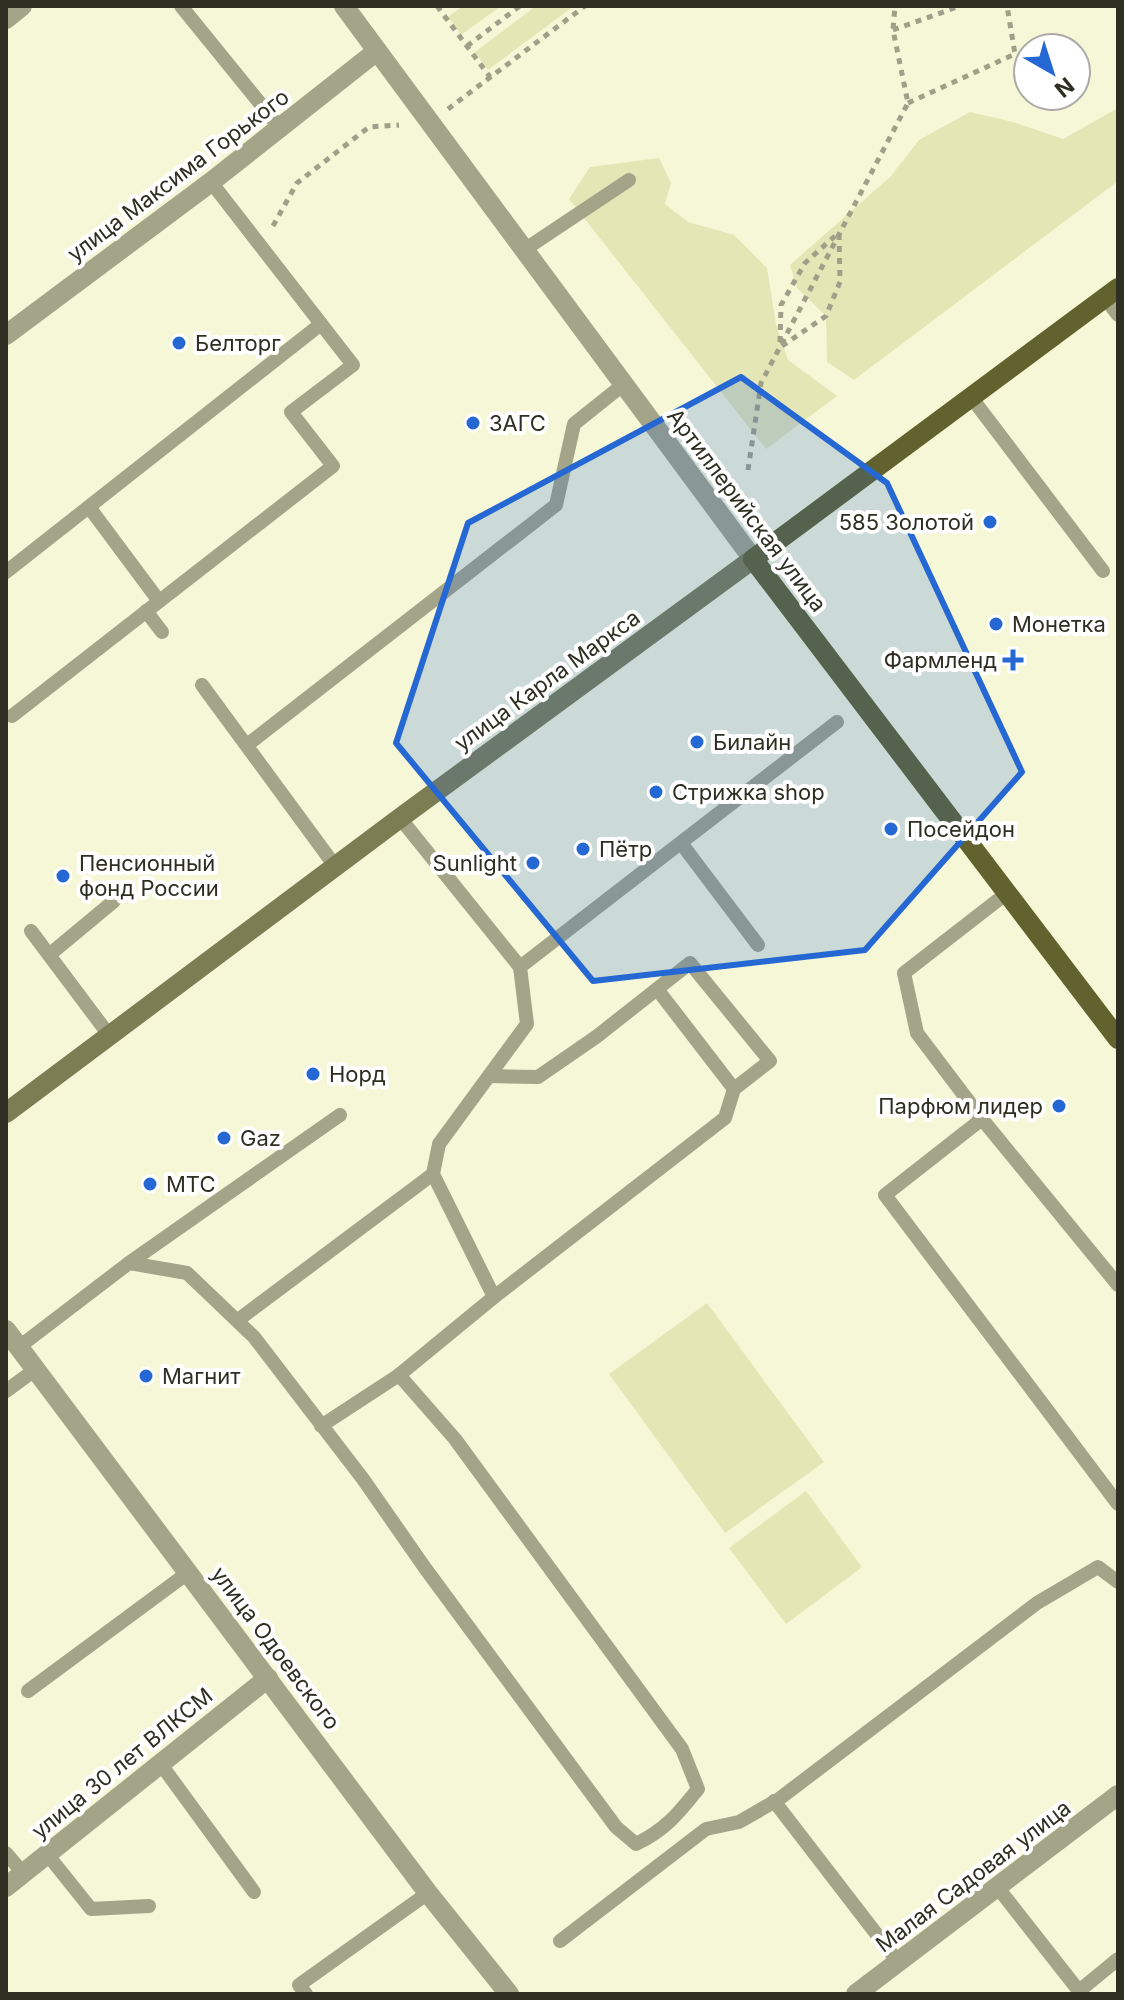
<svg xmlns="http://www.w3.org/2000/svg" width="1124" height="2000" font-family="Inter,sans-serif">
<style>
.green{fill:#e5e6b6}
.lines{fill:none;stroke-linecap:round;stroke-linejoin:round}
.path{stroke:#a0a089;stroke-width:5;stroke-dasharray:6 6;stroke-linecap:butt}
.service{stroke:#a3a488;stroke-width:14}
.minor{stroke:#a3a488;stroke-width:20}
.tertiary{stroke:#a3a488;stroke-width:20}
.secondary{stroke:#7d7d54;stroke-width:20}
.primary{stroke:#62622e;stroke-width:20}
.marked{fill:#2567d3;fill-opacity:0.2;stroke:#2567d3;stroke-width:6;stroke-linejoin:round}
.poi-dot{fill:#2567d3;stroke:#fff;stroke-width:3}
.labels{text-anchor:middle;stroke-width:8;stroke-linejoin:round;paint-order:stroke}
.street-label{font-size:22px;fill:#2e2e22;stroke:#fff}
.poi-label{font-size:22px;fill:#2e2e22;stroke:#fff;text-anchor:start}
</style>
<rect width="100%" height="100%" fill="#f6f7d7"/>
<g class="green">
<polygon points="463,6 501,6 461,35 448,17"/>
<polygon points="536,6 574,6 488,70 475,52"/>
<polygon points="1118,108 1118,181 854,380 827,362 826,316 797,288 790,265 890,177 919,140 970,112 1013,122 1063,139"/>
<polygon points="659,158 671,183 665,204 688,222 734,235 767,268 776,324 788,360 837,396 766,449 569,199 590,167"/>
<polygon points="707,1303 824,1462 725,1533 609,1374"/>
<polygon points="806,1491 862,1567 786,1624 729,1548"/>
</g>
<g class="lines">
<g class="path">
<polyline points="437,6 490,77"/>
<polyline points="893,30 960,6"/>
<polyline points="467,46 520,6"/>
<polyline points="908,103 1015,54 1007,6"/>
<polyline points="448,109 585,6"/>
<polyline points="273,226 297,183 369,127 399,125"/>
<polyline points="780,342 781,305 805,263 835,236"/>
<polyline points="782,346 826,316 840,282 839,234"/>
<polyline points="748,470 761,383 908,103 893,30 895,6"/>
</g>
<g class="service">
<polyline points="181,6 280,128"/>
<polyline points="524,250 629,180"/>
<polyline points="1105,298 1118,315"/>
<polyline points="971,397 1103,571"/>
<polyline points="89,507 159,601"/>
<polyline points="6,572 321,324"/>
<polyline points="146,611 162,632"/>
<polyline points="202,685 335,866"/>
<polyline points="12,716 333,466 291,412 353,365 211,182"/>
<polyline points="247,745 556,505 574,424 624,384"/>
<polyline points="400,818 520,967 837,722"/>
<polyline points="681,843 758,945"/>
<polyline points="1007,893 904,973 917,1033 982,1119 1118,1285"/>
<polyline points="31,931 109,1035"/>
<polyline points="49,955 114,901"/>
<polyline points="657,989 690,963 770,1061 734,1089"/>
<polyline points="489,1076 538,1077 596,1037 657,989 734,1089 725,1118 494,1297"/>
<polyline points="982,1119 885,1195 1118,1504"/>
<polyline points="129,1263 340,1115"/>
<polyline points="238,1320 433,1174"/>
<path d="M 19,1347 L 129,1263 L 187,1273 L 254,1337 L 363,1479 L 425,1568 L 616,1827 L 636,1844 C 665,1830 678,1814 698,1789 L 682,1749 L 455,1439 L 399,1375 L 321,1426"/>
<polyline points="399,1375 494,1297 433,1174 439,1144 527,1024 520,967"/>
<polyline points="6,1391 36,1369"/>
<polyline points="28,1691 189,1572"/>
<polyline points="160,1763 254,1892"/>
<polyline points="774,1801 898,1962"/>
<polyline points="6,1853 23,1873"/>
<polyline points="47,1854 91,1909 149,1906"/>
<polyline points="998,1888 1079,1991 1118,1959"/>
<polyline points="560,1941 706,1829 739,1822 779,1799 1037,1603 1098,1567 1118,1582"/>
<polyline points="306,1994 299,1985 428,1893"/>
</g>
<g class="minor">
<polyline points="6,19 22,6"/>
<polyline points="6,335 211,182 377,51"/>
<polyline points="6,1330 428,1893 509,1994"/>
<polyline points="6,1887 268,1678"/>
</g>
<g class="tertiary">
<polyline points="344,6 753,559"/>
<polyline points="856,1994 1118,1795"/>
</g>
<polyline class="secondary" points="6,1113 400,818 753,559"/>
<polyline class="primary" points="1118,288 753,559 1118,1039"/>
</g>
<path class="marked" d="M 741,377 L 887,483 L 1022,772 L 865,950 L 593,981 L 396,743 L 468,523 Z"/>
<g class="poi-dot">
<circle cx="179" cy="343" r="8"/>
<circle cx="473" cy="423" r="8"/>
<circle cx="990" cy="522" r="8"/>
<circle cx="996" cy="624" r="8"/>
<path d="M1009 648h8v8h8v8h-8v8h-8v-8h-8v-8h8z"/>
<circle cx="697" cy="742" r="8"/>
<circle cx="656" cy="792" r="8"/>
<circle cx="891" cy="829" r="8"/>
<circle cx="583" cy="849" r="8"/>
<circle cx="533" cy="863" r="8"/>
<circle cx="63" cy="876" r="8"/>
<circle cx="313" cy="1074" r="8"/>
<circle cx="1059" cy="1106" r="8"/>
<circle cx="224" cy="1138" r="8"/>
<circle cx="150" cy="1184" r="8"/>
<circle cx="146" cy="1376" r="8"/>
</g>
<g class="labels">
<g class="street-label">
<text transform="translate(178 175) rotate(-37)" y="8">улица Максима Горького</text>
<text transform="translate(747 510) rotate(53)" y="8">Артиллерийская улица</text>
<text transform="translate(547 680) rotate(-36)" y="8">улица Карла Маркса</text>
<text transform="translate(276 1648) rotate(53)" y="8">улица Одоевского</text>
<text transform="translate(122 1763) rotate(-39)" y="8">улица 30 лет ВЛКСМ</text>
<text transform="translate(973 1876) rotate(-37)" y="8">Малая Садовая улица</text>
</g>
<g class="poi-label">
<text x="195" y="351">Белторг</text>
<text x="489" y="431">ЗАГС</text>
<text x="974" y="530" text-anchor="end">585 Золотой</text>
<text x="1012" y="632">Монетка</text>
<text x="997" y="668" text-anchor="end">Фармленд</text>
<text x="713" y="750">Билайн</text>
<text x="672" y="800">Стрижка shop</text>
<text x="907" y="837">Посейдон</text>
<text x="599" y="857">Пётр</text>
<text x="79" y="871">Пенсионный<tspan x="79" dy="25">фонд России</tspan></text>
<text x="517" y="871" text-anchor="end">Sunlight</text>
<text x="329" y="1082">Норд</text>
<text x="1043" y="1114" text-anchor="end">Парфюм лидер</text>
<text x="240" y="1146">Gaz</text>
<text x="166" y="1192">МТС</text>
<text x="162" y="1384">Магнит</text>
</g>
</g>
<rect width="1124" height="2000" fill="none" stroke="#2e2e22" stroke-width="16"/>
<g transform="translate(1052 72) rotate(141)"><circle r="38" fill="#ffffff" stroke="#ababa7" stroke-width="2"/>
<path d="M0-6L14 30L0 20L-14 30Z" fill="#2567d3"/>
<text y="-12" font-size="22" font-weight="bold" text-anchor="middle" fill="#2e2e22">N</text>
</g>
</svg>
